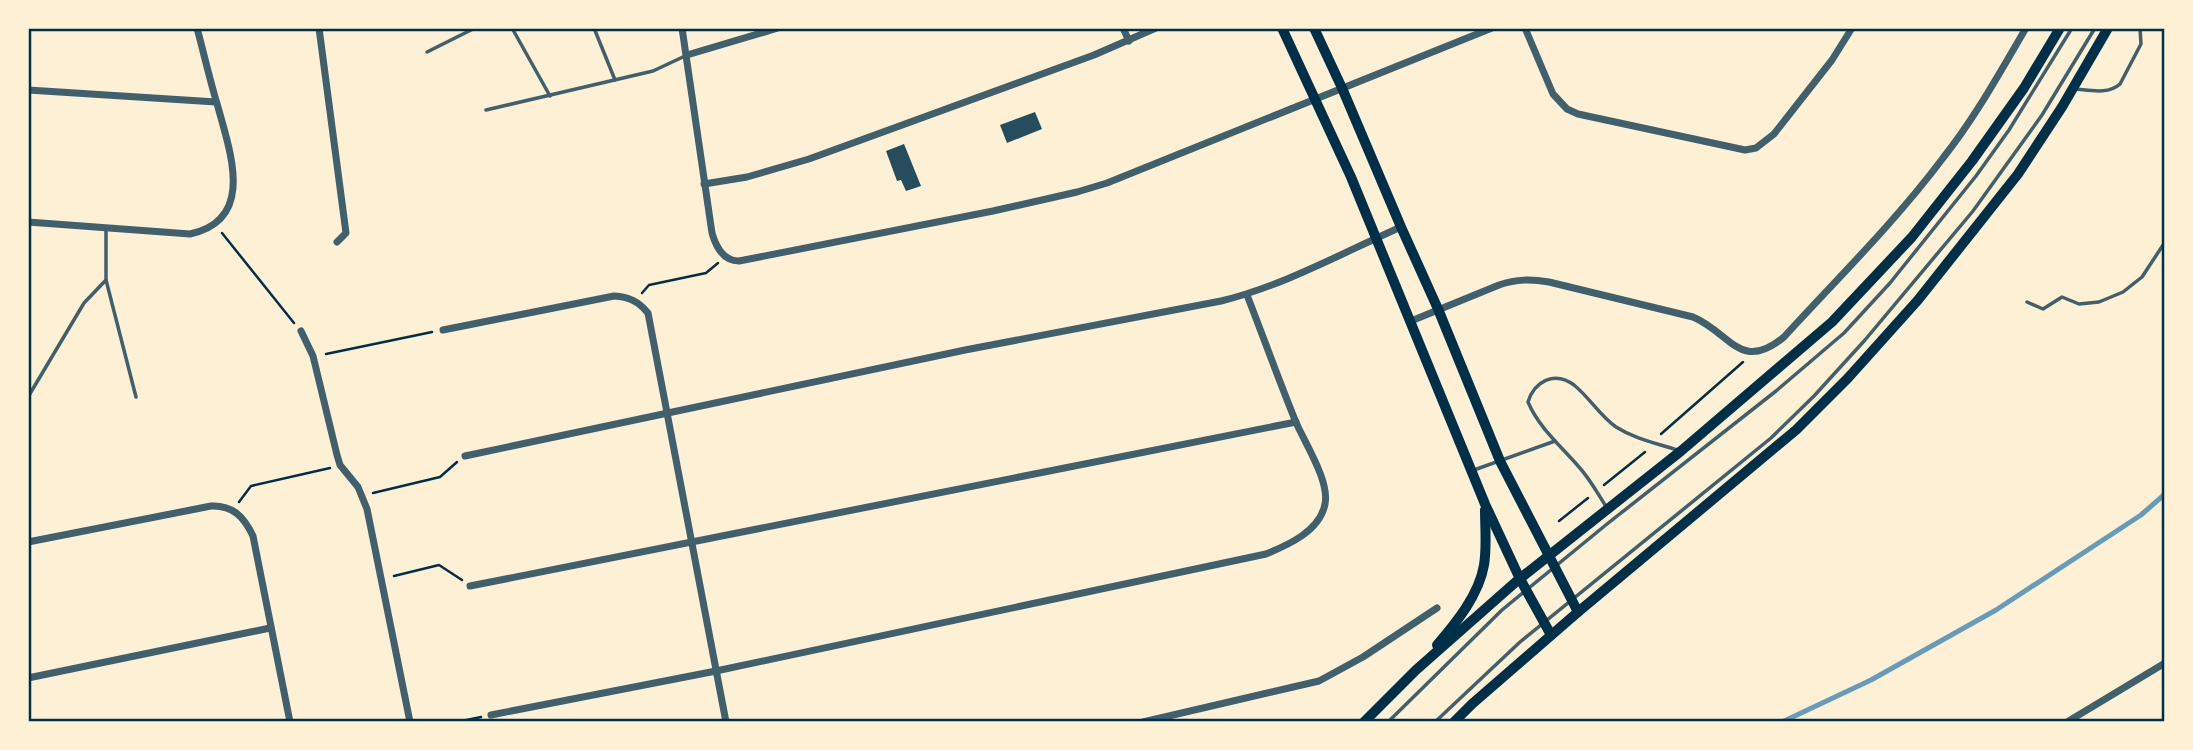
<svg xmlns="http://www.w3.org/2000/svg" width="2193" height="750" font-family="'Archivo Narrow',sans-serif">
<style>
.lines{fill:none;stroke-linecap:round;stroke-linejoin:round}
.stream{stroke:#669bbc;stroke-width:5}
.building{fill:#264d5e}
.path{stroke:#003049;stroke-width:2.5}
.service{stroke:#3f606c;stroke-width:3.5}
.minor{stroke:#3f606c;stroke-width:7}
.secondary{stroke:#003049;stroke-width:10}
.neatline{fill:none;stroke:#003049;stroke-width:2.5}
</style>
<rect width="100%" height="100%" fill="#fdf0d5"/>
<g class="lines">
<polyline class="stream" points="1782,722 1871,680 1996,610 2141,515 2165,494"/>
</g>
<g class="building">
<polygon points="1035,112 1042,129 1007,143 1000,125"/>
<polygon points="904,144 921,186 906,191 901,180 897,181 886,151"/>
</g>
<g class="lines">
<g class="path">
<polyline points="222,233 294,323"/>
<polyline points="642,293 649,285 706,273 718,263"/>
<polyline points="326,354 432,332"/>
<polyline points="1661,434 1743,362"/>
<polyline points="1604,485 1645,452"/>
<polyline points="373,493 440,477 457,462"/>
<polyline points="239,502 251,486 330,468"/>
<polyline points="1559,521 1588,498"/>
<polyline points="394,576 439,565 462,580"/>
<polyline points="457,722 481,717"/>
</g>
<g class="service">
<polyline points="512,28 550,96"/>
<polyline points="594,28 615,80"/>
<polyline points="427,52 475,28"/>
<path d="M 2074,89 C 2089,90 2108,95 2120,84 L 2141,44 L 2140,28"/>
<polyline points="486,110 653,71 685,56"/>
<polyline points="106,228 106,280 136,397"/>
<polyline points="2027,302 2043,309 2062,297 2079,304 2099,302 2123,292 2142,277 2165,242"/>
<polyline points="28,397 84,303 106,280"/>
<polyline points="1474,470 1555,441"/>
<path d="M 1607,508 C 1598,494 1590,479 1579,467 C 1561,446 1539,428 1528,402 C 1534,382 1554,370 1574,385 C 1589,397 1600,416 1616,427 C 1635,439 1656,443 1677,450"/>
<polyline points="1388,722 1502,610 1607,524 1776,391 1844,333 1890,283 1976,176 2009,130 2072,28"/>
<polyline points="1435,722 1520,642 1771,438 1814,396 1865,340 1973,211 2042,115 2095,28"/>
</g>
<g class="minor">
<polyline points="319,28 346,233 337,242"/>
<path d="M 682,28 L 712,233 C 716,247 724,261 739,261 L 993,211 L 1077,192 L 1107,183 L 1492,28"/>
<polyline points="1123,28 1129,41"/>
<polyline points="1525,28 1553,94 1567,109 1578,114 1745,150 1756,148 1774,134 1832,60 1852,28"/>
<polyline points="687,55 778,28"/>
<polyline points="28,90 216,102"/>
<polyline points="704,184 747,177 809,159 1094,55 1156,28"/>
<path d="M 28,222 L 190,234 C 256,220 230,152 218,107 C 210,81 204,54 197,28"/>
<path d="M 1411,321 L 1499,285 C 1517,279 1531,279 1549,282 L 1693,317 C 1731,333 1740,373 1784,337 C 1837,279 1895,222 1943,158 C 1975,118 2000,72 2026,28"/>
<path d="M 443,330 L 614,296 C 629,297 638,301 648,313 L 726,722"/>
<polyline points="301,331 313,356 337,455 340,465 358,487 367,509 410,722"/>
<path d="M 465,456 L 965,350 L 1221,301 C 1283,286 1342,253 1401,227"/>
<path d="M 28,542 L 211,506 C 233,505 244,517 253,536 L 290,722"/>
<polyline points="470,586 1296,422"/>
<polyline points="28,678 270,628"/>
<path d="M 491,715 L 716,671 L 1266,554 C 1288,545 1320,531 1325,504 C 1330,481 1304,442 1295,420 C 1278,378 1263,336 1247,295"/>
<polyline points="1143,722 1319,681 1363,657 1437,608"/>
<polyline points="2067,722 2165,663"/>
</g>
<g class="secondary">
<polyline points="1282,28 1351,177 1485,504 1520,579 1551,635"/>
<polyline points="1314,28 1342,88 1401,227 1438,309 1500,461 1578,612"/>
<path d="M 1437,645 C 1456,623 1479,595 1484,565 C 1487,547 1485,528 1485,510"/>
<polyline points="1364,722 1416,670 1518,580 1681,451 1832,322 1912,237 1972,161 2024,88 2060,28"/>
<polyline points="1454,722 1472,704 1578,612 1796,430 1848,378 1918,300 2018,174 2062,107 2108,28"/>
</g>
</g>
<rect width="2193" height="750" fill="none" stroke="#fdf0d5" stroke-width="60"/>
<rect x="30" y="30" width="2133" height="690" class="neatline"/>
</svg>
